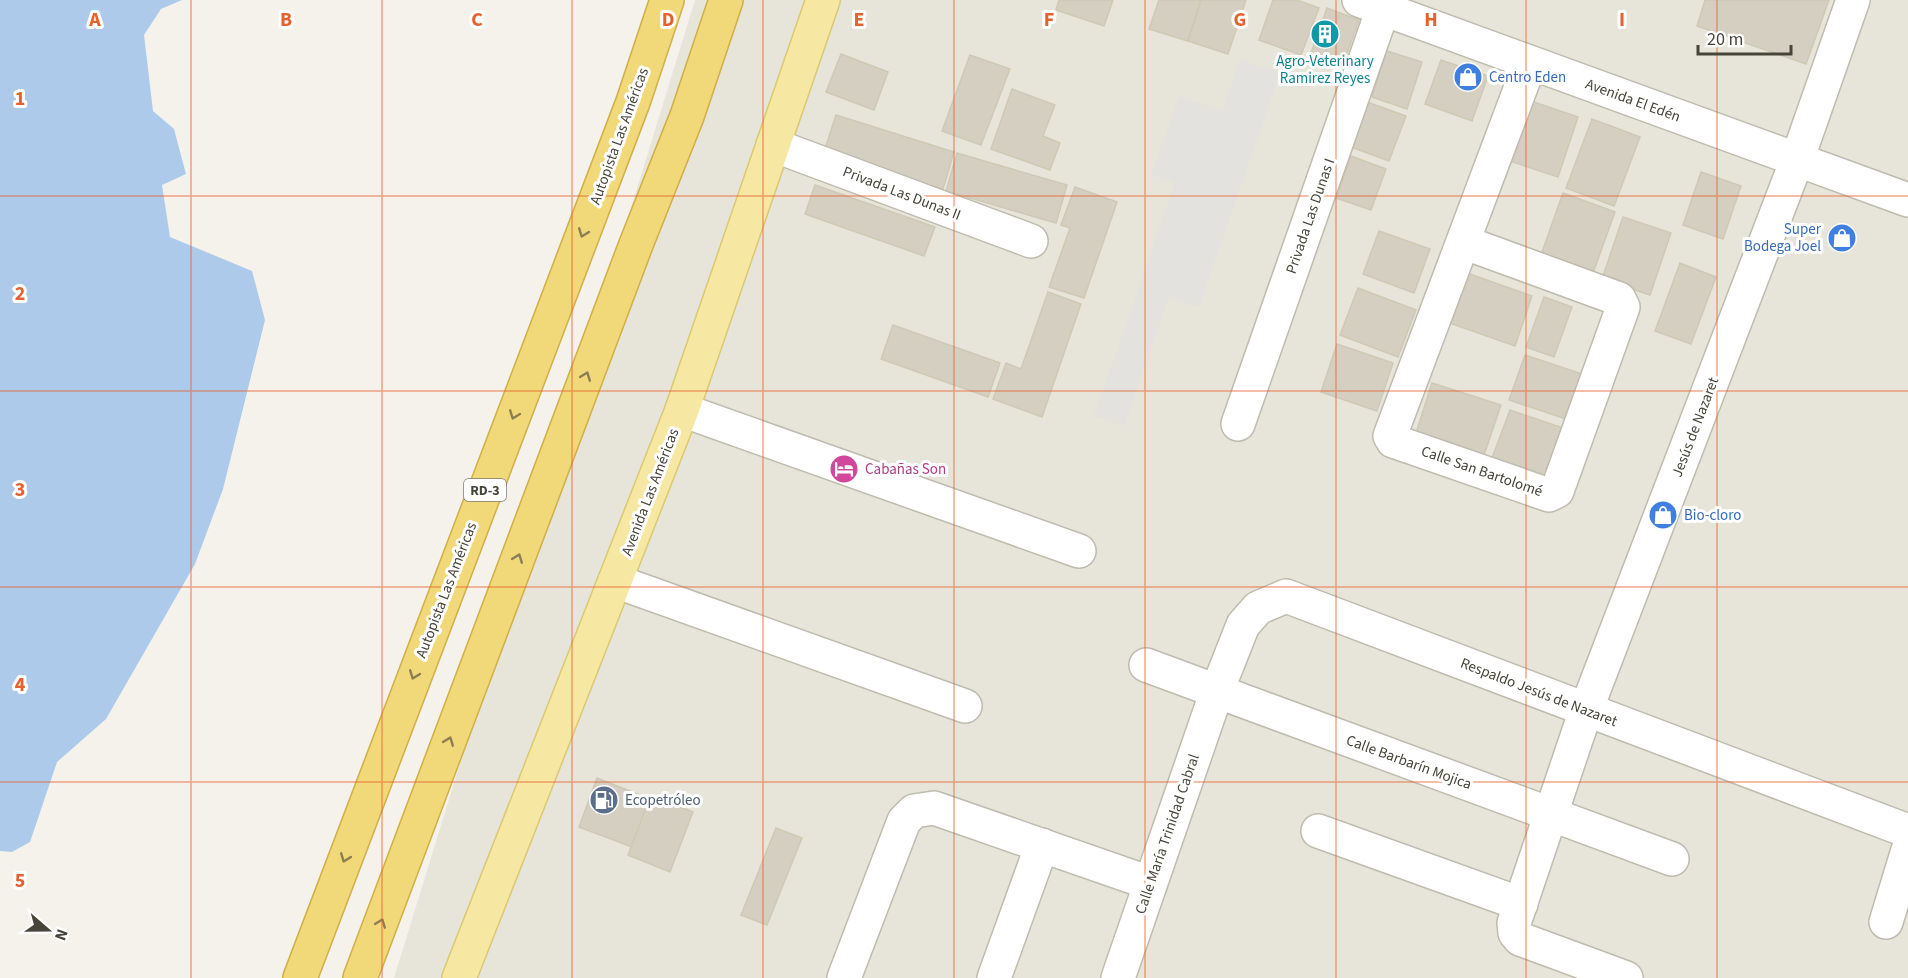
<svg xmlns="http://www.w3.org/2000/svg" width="1908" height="978" font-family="'Source Sans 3',sans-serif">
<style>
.residential{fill:#e7e5d9}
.parking{fill:#e3e2df}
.water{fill:#adcaeb}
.building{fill:#d5cfc1;stroke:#cfc8b5;stroke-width:1.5}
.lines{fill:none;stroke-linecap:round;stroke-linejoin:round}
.minor-casing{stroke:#bfbbae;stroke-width:36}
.major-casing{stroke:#dac873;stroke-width:36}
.highway-casing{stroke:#d0af48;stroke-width:36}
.minor{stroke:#fff;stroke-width:33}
.major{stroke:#f6e8a2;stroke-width:33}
.highway{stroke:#f1d878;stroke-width:33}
.oneway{stroke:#8b7f52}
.grid{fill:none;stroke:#e7612e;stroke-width:1.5;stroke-opacity:0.55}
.labels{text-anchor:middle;stroke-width:6;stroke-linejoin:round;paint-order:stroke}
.shield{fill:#fff;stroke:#7e7c74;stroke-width:1.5}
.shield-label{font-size:14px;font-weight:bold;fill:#474439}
.culture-label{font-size:15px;fill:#0d838f;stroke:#fff}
.shop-label{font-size:15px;fill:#366cbe;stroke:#fff;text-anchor:start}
.street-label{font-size:15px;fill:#474439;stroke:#fff}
.hotel-label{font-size:15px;fill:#b23c85;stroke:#fff;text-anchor:start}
.service-label{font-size:15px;fill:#4e5e75;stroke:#fff;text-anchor:start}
.grid-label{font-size:20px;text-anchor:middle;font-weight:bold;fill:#e7612e;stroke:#fff;stroke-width:6;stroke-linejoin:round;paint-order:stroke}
</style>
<rect width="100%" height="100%" fill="#f4f2eb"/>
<polygon class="residential" points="695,0 1908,0 1908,978 394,978"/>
<polygon class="parking" points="1240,60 1280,73 1199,307 1169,297 1124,426 1094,416 1175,183 1151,175 1179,96 1222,111"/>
<polygon class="water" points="0,0 182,0 161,9 144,35 153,111 174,129 186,174 162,185 170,237 252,271 265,320 223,489 195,564 106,719 57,762 30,842 12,852 0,851"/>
<g class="building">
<polygon points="1059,0 1113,0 1104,26 1056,10"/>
<polygon points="1159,0 1201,0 1188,41 1149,29"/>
<polygon points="1201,0 1246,0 1228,54 1188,41"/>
<polygon points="1273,0 1297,0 1319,8 1301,55 1259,40"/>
<polygon points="1705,0 1829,0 1806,64 1697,26"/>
<polygon points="1327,8 1340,13 1323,60 1310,56"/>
<polygon points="1340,13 1359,20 1342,67 1323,60"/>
<polygon points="1387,51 1422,62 1407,109 1372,97"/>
<polygon points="841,54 888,72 874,110 826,92"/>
<polygon points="970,55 1010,69 981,145 942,131"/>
<polygon points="1441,60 1488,76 1472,121 1425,104"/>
<polygon points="1012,89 1055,105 1043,136 1060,143 1050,170 991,149"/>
<polygon points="1531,101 1578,117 1558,177 1510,161"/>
<polygon points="1367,102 1406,116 1389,161 1351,147"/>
<polygon points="836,115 954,152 943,189 824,152"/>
<polygon points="1592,119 1640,137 1614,206 1566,188"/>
<polygon points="957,153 1067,185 1056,223 946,191"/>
<polygon points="1351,156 1386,169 1371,210 1336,198"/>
<polygon points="1701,172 1741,186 1723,239 1683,225"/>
<polygon points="815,185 935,227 924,256 805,214"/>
<polygon points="1075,187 1117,202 1084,298 1049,287 1070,228 1061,225"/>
<polygon points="1563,193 1615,212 1593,273 1541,255"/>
<polygon points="1623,217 1671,233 1650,295 1602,279"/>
<polygon points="1379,231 1430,249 1414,293 1363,274"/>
<polygon points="1680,263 1716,277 1691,344 1655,331"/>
<polygon points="1464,272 1532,296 1515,346 1447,322"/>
<polygon points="1358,288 1416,310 1398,357 1340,335"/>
<polygon points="1048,292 1081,304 1042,417 993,399 1006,363 1021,369"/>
<polygon points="1544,297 1572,307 1554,357 1526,347"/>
<polygon points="893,325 1000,363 988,397 881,359"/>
<polygon points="1337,344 1393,363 1377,411 1321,392"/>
<polygon points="1525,355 1585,375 1569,420 1509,400"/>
<polygon points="1432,383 1501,405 1484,455 1416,433"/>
<polygon points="1510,410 1563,428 1547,477 1492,458"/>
<polygon points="597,778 650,799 632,847 579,827"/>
<polygon points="651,795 693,812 670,872 628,855"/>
<polygon points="776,828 802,838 767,925 741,915"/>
</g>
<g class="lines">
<g class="minor-casing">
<g id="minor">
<polyline points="1359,0 1908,200"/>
<polyline points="773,145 1031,241"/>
<polyline points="1463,242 1619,299 1623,307 1557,491 1549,495 1393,441 1390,436 1530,63"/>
<polyline points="682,410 1079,551"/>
<polyline points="1238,424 1383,9"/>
<polyline points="615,581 965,706"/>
<polyline points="1146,665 1672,859"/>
<polyline points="1318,831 1521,904"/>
<polyline points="1886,922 1908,850"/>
<polyline points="844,978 904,821 914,811 934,808 1150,883"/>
<polyline points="994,978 1042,845"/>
<polyline points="1118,978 1217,691 1243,625 1258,608 1286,596 1908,831"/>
<polyline points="1626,978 1520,939 1515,933 1514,923 1586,710 1797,160 1853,0"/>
</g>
</g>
<g class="major-casing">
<polyline id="major" points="459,978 682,410 823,0"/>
</g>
<g class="highway-casing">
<g id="highway">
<polyline points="300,978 633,102 667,0"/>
<polyline points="360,978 635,247 687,116 726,0"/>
</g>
</g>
<use href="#minor" class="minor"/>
<use href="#major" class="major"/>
<use href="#highway" class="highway"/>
</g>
<defs><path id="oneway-chevron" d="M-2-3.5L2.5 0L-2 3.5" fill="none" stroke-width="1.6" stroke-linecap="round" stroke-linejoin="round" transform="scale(1.5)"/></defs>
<g class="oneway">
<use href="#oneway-chevron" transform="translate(583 233) rotate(111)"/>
<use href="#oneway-chevron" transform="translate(586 376) rotate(-69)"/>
<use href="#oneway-chevron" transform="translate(514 415) rotate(111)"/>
<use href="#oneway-chevron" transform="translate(518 558) rotate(-69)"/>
<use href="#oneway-chevron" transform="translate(414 675) rotate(111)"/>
<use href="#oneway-chevron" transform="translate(449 741) rotate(-69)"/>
<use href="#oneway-chevron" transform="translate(345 858) rotate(111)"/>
<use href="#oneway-chevron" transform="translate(381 923) rotate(-69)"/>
</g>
<path class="grid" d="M 191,0 L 191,978M 382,0 L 382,978M 572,0 L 572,978M 763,0 L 763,978M 954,0 L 954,978M 1145,0 L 1145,978M 1336,0 L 1336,978M 1526,0 L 1526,978M 1717,0 L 1717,978M 0,196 L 1908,196M 0,391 L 1908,391M 0,587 L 1908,587M 0,782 L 1908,782"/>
<defs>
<g id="building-disc" transform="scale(1.5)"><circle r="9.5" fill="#0f9aa8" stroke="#fff"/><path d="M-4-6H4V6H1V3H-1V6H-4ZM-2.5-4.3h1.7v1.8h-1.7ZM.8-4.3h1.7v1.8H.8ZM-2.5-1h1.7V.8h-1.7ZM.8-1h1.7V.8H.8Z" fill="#fff"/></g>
<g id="shop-disc" transform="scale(1.5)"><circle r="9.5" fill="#3f7fe0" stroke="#fff"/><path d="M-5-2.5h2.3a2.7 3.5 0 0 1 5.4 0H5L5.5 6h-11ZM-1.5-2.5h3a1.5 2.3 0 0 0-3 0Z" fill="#fff"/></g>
<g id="hotel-disc" transform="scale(1.5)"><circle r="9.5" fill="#d1479c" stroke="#fff"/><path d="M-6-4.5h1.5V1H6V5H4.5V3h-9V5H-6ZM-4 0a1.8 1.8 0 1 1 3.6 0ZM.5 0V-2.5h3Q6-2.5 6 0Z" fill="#fff"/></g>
<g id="fuel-disc" transform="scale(1.5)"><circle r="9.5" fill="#5c6f8a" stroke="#fff"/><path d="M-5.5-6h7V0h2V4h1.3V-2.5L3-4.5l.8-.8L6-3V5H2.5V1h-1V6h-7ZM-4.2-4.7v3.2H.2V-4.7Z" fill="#fff"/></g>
</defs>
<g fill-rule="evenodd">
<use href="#building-disc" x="1325" y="34"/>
<use href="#shop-disc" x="1468" y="77"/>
<use href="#shop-disc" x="1842" y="238"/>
<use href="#hotel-disc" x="844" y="469"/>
<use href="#shop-disc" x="1663" y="515"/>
<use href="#fuel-disc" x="604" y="800"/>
</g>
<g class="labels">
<rect class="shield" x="464" y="479" width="42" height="22" rx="4.5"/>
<g class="shield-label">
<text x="485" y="495">RD-3</text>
</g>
<g class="culture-label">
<text x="1325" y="66">Agro-Veterinary<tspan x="1325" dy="17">Ramirez Reyes</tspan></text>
</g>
<g class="shop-label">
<text x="1489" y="82">Centro Eden</text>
<text x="1821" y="234" text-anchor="end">Super<tspan x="1821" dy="17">Bodega Joel</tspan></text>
<text x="1684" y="520">Bio-cloro</text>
</g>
<g class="street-label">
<text transform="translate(1633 100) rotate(20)" y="5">Avenida El Edén</text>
<text transform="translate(619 136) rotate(-70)" y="5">Autopista Las Américas</text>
<text transform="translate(902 193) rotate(21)" y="5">Privada Las Dunas II</text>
<text transform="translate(1310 216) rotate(-71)" y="5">Privada Las Dunas I</text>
<text transform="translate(1695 427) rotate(-69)" y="5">Jesús de Nazaret</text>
<text transform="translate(1482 471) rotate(19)" y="5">Calle San Bartolomé</text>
<text transform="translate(650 492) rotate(-69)" y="5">Avenida Las Américas</text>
<text transform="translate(446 590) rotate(-69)" y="5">Autopista Las Américas</text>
<text transform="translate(1539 692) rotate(21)" y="5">Respaldo Jesús de Nazaret</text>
<text transform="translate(1409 762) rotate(20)" y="5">Calle Barbarín Mojica</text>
<text transform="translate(1167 834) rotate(-71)" y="5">Calle María Trinidad Cabral</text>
</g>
<g class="hotel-label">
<text x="865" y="474">Cabañas Son</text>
</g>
<g class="service-label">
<text x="625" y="805">Ecopetróleo</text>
</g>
</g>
<g class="grid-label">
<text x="95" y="26">A</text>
<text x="286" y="26">B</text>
<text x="477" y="26">C</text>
<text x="668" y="26">D</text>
<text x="859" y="26">E</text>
<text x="1049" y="26">F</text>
<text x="1240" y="26">G</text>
<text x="1431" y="26">H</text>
<text x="1622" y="26">I</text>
<text x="20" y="105">1</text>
<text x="20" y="300">2</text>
<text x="20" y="496">3</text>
<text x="20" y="691">4</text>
<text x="20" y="887">5</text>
</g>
<g transform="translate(48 930) rotate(110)" stroke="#ffffff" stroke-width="4.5" paint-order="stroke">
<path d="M0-4.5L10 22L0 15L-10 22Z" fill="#474439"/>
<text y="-9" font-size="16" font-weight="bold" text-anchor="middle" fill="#474439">N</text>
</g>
<path d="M1698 45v9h93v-9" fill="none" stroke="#474439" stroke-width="3"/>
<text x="1707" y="45" font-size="18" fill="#474439" stroke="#ffffff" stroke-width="4.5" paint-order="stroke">20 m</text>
</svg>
